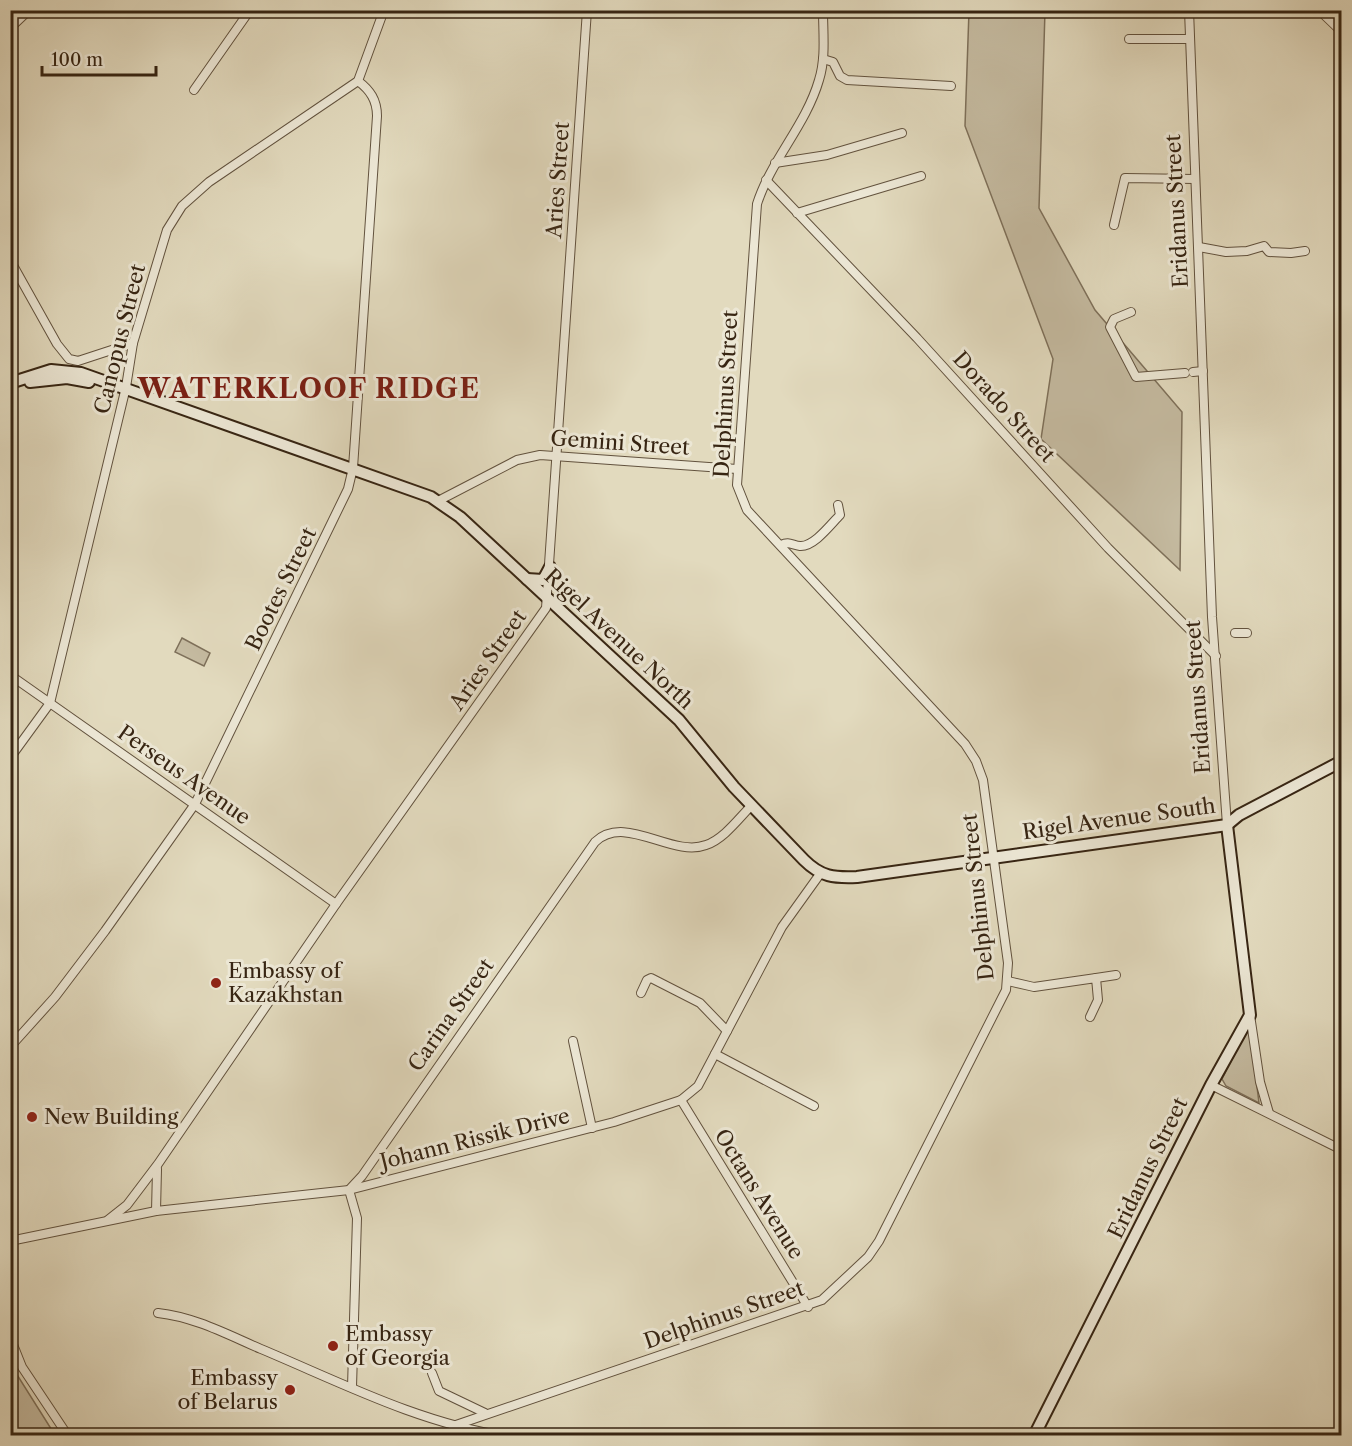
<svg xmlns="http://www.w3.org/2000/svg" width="1352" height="1446" font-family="'Libre Caslon Text',serif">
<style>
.green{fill:#c5bba1;stroke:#7e705a;stroke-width:1.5}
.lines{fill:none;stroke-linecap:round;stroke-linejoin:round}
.street-casing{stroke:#62523e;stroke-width:10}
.secondary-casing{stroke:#372513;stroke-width:14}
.street{stroke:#ece7d5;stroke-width:8}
.secondary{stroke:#ece7d5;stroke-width:10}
.poi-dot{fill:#8f2418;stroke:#ece7d5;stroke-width:2}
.labels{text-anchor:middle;stroke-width:6;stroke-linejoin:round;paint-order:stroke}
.street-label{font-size:21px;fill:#372513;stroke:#ece7d5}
.poi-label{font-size:21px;fill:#372513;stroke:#ece7d5;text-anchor:start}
.district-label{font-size:27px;font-weight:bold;letter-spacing:1.5px;fill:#7a1f14;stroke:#ece7d5}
</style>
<rect width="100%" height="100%" fill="#e2dabe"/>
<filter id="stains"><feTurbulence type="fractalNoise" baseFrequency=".00333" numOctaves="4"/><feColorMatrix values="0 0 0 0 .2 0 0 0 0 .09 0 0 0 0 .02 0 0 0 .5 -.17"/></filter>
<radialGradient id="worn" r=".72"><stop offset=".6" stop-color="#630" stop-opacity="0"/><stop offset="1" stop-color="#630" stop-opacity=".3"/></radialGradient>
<g class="green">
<polygon points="969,11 1045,11 1039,208 1095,310 1182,412 1180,570 1041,439 1053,359 965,126"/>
<polygon points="182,638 210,653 204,666 175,652"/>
<polygon points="1247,1030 1250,1030 1259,1103 1226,1086 1222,1079"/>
<polygon points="10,1356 14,1370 55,1435 11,1435"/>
</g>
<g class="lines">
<g class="street-casing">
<g id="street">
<polyline points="1189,10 1212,617 1227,825"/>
<polyline points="1319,10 1342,32"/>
<polyline points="1339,10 1342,13"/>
<polyline points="10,28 29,10"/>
<polyline points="1129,39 1189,39"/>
<polyline points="823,59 833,62 840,76 847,80 951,86"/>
<polyline points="194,90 250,10"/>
<polyline points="775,163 827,155 902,133"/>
<polyline points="766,180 917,338 1108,548 1216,656"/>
<polyline points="797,213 921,176"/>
<polyline points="1114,225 1125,178 1195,179"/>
<polyline points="1199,247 1226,252 1247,251 1264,246 1269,252 1291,253 1305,251"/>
<polyline points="10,260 57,344 69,359 78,361 133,343"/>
<polyline points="1131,312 1114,319 1110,327 1136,377 1185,373"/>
<polyline points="1193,372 1203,371"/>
<polyline points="438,501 517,460 540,455 737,469"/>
<path d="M 781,545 C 789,541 792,545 800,546 C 814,547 831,524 840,515 L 838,505"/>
<polyline points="1235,633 1247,633"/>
<polyline points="10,675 336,904"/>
<polyline points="10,758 50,703 126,387 133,343 167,230 182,206 209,182 358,81 384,10"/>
<polyline points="1096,978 1116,975"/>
<polyline points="1008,981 1034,987 1096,978 1098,1000 1090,1017"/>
<polyline points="641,993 647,980 651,978 700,1003 727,1031"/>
<polyline points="1250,1015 1260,1082 1269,1113"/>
<polyline points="573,1041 592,1128"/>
<path d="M 10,1047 L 55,997 L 105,931 L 195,804 L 348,489 L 353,468 L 377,116 C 377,100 370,90 358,81"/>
<polyline points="715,1054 814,1106"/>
<polyline points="1211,1085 1342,1150"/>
<polyline points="681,1100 808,1307"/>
<polyline points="156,1211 157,1169"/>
<polyline points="108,1220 127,1205 158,1164 336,904 546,608 587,10"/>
<polyline points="10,1241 156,1211 349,1190 614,1122 681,1100 698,1086 782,927 820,874"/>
<path d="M 158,1313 C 195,1317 228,1335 261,1349 C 340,1382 419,1423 505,1436"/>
<polyline points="10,1337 22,1367 68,1436"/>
<polyline points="432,1373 439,1391 485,1413"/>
<path d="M 352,1387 L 357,1218 L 349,1190 L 362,1176 L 595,842 C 625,813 672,858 706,845 C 724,839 739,818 752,805"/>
<path d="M 453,1426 L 822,1300 L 868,1257 L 879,1241 L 1006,990 L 1008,963 L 983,780 L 976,761 L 965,744 L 747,510 L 737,485 L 757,204 C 771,160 806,125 819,80 C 826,58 823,33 823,10"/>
</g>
</g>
<g class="secondary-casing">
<g id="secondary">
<polyline points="30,382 67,378 89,382"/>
<path d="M 10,383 L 51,370 L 81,373 L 431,497 L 460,517 L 679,720 L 734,787 L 804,860 C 821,877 834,878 857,877 L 1227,825 L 1239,815 L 1342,761"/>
<polyline points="527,579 543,580 550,567"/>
<polyline points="1034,1436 1211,1085 1250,1015 1227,825"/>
</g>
</g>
<use href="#street" class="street"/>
<use href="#secondary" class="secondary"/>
</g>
<g class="poi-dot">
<circle cx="216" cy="983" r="6"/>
<circle cx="32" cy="1117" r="6"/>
<circle cx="333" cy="1346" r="6"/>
<circle cx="290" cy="1390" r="6"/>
</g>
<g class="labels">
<g class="street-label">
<text transform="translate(558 180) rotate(-86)" y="7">Aries Street</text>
<text transform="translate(1177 211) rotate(-93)" y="7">Eridanus Street</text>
<text transform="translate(120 339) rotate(-76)" y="7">Canopus Street</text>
<text transform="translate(726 394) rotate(-87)" y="7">Delphinus Street</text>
<text transform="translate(1004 407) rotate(48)" y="7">Dorado Street</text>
<text transform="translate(620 443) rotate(4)" y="7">Gemini Street</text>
<text transform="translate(281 589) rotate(-64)" y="7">Bootes Street</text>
<text transform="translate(619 639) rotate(43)" y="7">Rigel Avenue North</text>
<text transform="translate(488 660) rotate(-55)" y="7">Aries Street</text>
<text transform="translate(1198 697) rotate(-94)" y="7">Eridanus Street</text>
<text transform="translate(184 775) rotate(35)" y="7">Perseus Avenue</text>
<text transform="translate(1119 819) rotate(-8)" y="7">Rigel Avenue South</text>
<text transform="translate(978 897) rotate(-96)" y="7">Delphinus Street</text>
<text transform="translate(451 1015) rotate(-55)" y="7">Carina Street</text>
<text transform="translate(475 1139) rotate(-14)" y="7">Johann Rissik Drive</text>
<text transform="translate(1148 1168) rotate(-64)" y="7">Eridanus Street</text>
<text transform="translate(759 1194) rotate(58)" y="7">Octans Avenue</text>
<text transform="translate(724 1315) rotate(-19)" y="7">Delphinus Street</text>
</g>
<g class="poi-label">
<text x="228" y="978">Embassy of<tspan x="228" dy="24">Kazakhstan</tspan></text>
<text x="44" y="1124">New Building</text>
<text x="345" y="1341">Embassy<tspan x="345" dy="24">of Georgia</tspan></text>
<text x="278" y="1385" text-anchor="end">Embassy<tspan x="278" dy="24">of Belarus</tspan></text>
</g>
<g class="district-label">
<text x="309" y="398">WATERKLOOF RIDGE</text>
</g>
</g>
<rect width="1352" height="1446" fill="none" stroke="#e2dabe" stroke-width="36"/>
<rect x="12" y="12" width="1328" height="1422" fill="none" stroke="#372513" stroke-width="3"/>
<rect x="18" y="18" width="1316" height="1410" fill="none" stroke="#372513" stroke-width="1.5"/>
<path d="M42 66v9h114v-9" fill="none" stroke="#372513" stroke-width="3"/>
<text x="51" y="66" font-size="18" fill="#372513" stroke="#ece7d5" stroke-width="4.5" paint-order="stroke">100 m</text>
<rect width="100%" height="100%" filter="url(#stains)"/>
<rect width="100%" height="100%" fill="url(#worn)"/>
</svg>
